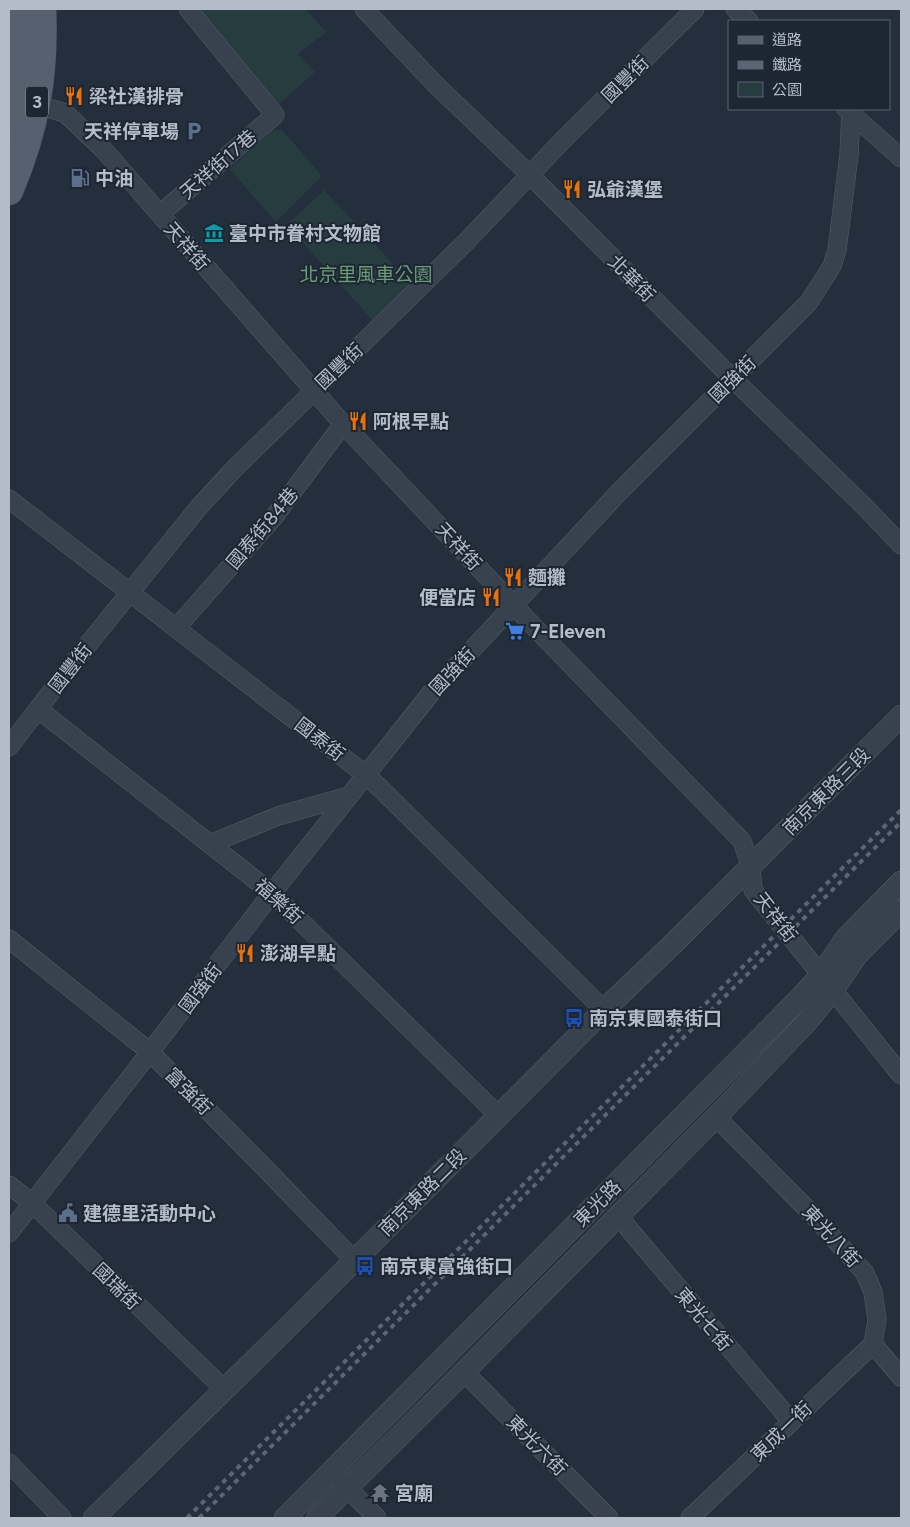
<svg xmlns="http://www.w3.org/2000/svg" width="910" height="1527" font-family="Figtree,'Noto Sans TC',sans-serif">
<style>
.green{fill:#263c3f}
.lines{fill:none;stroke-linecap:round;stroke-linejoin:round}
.minor-casing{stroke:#565f6c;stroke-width:19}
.tertiary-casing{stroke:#565f6c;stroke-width:22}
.primary-casing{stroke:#414a57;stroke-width:29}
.minor{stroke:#38414e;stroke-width:18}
.tertiary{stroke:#38414e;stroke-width:21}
.primary{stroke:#56606e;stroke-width:28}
.rail{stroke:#5a6575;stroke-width:4;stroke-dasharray:5 5;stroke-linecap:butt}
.labels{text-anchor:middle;stroke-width:4;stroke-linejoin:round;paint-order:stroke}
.shield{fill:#1d2633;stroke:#878f9c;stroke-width:1}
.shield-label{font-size:18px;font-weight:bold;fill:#b4bcc9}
.street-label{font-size:19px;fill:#b4bcc9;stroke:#1d2633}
.poi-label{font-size:19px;font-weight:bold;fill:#b4bcc9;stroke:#1d2633;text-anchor:start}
.park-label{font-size:19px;fill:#6b9a76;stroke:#1d2633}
</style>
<rect width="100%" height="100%" fill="#242f3e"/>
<g class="green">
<polygon points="199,9 306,9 326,32 298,54 315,72 278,105"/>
<polygon points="272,130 282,130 322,176 276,222 230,169"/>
<polygon points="324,190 414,286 375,323 287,225"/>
</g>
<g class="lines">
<g class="minor-casing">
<g id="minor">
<polyline points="364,9 436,85 530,175 732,378 865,507 901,545"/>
<polyline points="735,9 749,21"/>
<polyline points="27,102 65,113 103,149 343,424 540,633 742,841 751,867 753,890 821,975"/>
<polyline points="846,109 901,158"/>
<polyline points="160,214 275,115 188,9"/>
<polyline points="9,499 366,775 380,788 604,1010"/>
<polyline points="176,628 274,517 343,424"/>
<polyline points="38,709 272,893 499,1116"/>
<polyline points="9,747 77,658 199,507 234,469 465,243 564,139 695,9"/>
<polyline points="210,844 278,816 349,796"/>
<polyline points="9,939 150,1052 254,1157 354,1260"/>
<polyline points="833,990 901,1075"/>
<polyline points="716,1117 808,1210 865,1273 873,1292 877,1320 873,1344 901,1377"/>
<polyline points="9,1185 32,1203 224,1389"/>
<polyline points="618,1216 791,1421"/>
<polyline points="9,1233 150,1052 272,893 431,693 514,605 621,490 809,302 832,266 837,250 849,155 851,109"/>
<polyline points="464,1372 609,1518"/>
<polyline points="9,1463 62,1518"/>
<polyline points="339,1479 377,1518"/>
<polyline points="690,1518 873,1344"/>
</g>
</g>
<g class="tertiary-casing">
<g id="tertiary">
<polyline points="94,1518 289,1326 604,1010 677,940 901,716"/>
<polyline points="285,1518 800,998 821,975 846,938 901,882"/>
<polyline points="317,1518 464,1372 716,1117 806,1023 833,990 858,954 901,911"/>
</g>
</g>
<g class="primary-casing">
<g id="primary">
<path d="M 9,133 C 20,93 23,50 21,9"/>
<path d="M 9,191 C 35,130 45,75 42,9"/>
</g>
</g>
<use href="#minor" class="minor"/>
<use href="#tertiary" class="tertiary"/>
<use href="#primary" class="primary"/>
<g class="rail">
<polyline points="187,1518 901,810"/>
<polyline points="199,1518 901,822"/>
</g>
</g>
<defs>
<g id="restaurant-bare" transform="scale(1.5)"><path d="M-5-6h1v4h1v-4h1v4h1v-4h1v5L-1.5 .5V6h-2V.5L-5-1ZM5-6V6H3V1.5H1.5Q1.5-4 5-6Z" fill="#e8710a" stroke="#1d2633" stroke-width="2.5" paint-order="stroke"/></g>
<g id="parking-bare" transform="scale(1.5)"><path d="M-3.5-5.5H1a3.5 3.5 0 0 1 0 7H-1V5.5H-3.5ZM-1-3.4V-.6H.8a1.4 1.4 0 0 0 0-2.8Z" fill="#5c6f8a" stroke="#1d2633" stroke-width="2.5" paint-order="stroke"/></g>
<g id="fuel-bare" transform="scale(1.5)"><path d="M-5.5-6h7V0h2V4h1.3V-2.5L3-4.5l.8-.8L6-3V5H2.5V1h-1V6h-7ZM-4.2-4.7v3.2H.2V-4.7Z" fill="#5c6f8a" stroke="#1d2633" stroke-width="2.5" paint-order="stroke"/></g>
<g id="museum-bare" transform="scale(1.5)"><path d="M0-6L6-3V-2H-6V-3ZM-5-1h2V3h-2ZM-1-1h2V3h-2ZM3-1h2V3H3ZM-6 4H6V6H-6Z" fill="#0f9aa8" stroke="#1d2633" stroke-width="2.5" paint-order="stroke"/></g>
<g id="supermarket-bare" transform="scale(1.5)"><path d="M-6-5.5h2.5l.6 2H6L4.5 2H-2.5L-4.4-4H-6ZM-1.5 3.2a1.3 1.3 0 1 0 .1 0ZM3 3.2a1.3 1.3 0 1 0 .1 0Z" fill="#3f7fe0" stroke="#1d2633" stroke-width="2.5" paint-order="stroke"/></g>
<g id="bus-bare" transform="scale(1.5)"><path d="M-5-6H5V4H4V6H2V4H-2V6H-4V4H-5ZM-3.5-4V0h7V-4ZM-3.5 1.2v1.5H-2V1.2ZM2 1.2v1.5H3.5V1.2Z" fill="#1a4fb4" stroke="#1d2633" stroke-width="2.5" paint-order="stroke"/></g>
<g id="civic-bare" transform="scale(1.5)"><path d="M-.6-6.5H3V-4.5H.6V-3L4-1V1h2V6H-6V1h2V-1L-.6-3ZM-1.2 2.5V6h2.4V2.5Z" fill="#5c6f8a" stroke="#1d2633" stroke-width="2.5" paint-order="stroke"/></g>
<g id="temple-bare" transform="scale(1.5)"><path d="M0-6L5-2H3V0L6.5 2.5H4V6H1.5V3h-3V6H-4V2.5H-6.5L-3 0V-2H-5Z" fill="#6b7280" stroke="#1d2633" stroke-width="2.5" paint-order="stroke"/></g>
</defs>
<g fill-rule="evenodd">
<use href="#restaurant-bare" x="74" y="96"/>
<use href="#parking-bare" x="194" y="131"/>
<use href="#fuel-bare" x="80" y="178"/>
<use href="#restaurant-bare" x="572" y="189"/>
<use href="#museum-bare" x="214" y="233"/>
<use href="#restaurant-bare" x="358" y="421"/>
<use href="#restaurant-bare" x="513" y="577"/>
<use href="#restaurant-bare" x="491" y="597"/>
<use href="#supermarket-bare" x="515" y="631"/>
<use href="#restaurant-bare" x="245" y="953"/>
<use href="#bus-bare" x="574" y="1018"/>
<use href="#civic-bare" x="68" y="1213"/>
<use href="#bus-bare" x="365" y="1266"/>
<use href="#temple-bare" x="380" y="1493"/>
</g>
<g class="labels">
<rect class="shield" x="26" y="86.5" width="22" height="31" rx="4"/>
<g class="shield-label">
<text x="37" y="108">3</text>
</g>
<g class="street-label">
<text transform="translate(625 79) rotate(-45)" y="7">國豐街</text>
<text transform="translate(218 164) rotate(-41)" y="7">天祥街17巷</text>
<text transform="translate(187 246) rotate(49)" y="7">天祥街</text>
<text transform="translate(632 278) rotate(45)" y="7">北華街</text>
<text transform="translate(339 366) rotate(-44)" y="7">國豐街</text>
<text transform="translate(732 379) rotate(-45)" y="7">國強街</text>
<text transform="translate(262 528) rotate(-50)" y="7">國泰街84巷</text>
<text transform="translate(459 546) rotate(47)" y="7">天祥街</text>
<text transform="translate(70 668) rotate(-52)" y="7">國豐街</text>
<text transform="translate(452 671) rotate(-47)" y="7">國強街</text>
<text transform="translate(320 739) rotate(38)" y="7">國泰街</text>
<text transform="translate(826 791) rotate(-45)" y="7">南京東路三段</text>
<text transform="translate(279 901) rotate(42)" y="7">福樂街</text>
<text transform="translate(776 917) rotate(52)" y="7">天祥街</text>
<text transform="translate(200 988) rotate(-53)" y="7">國強街</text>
<text transform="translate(189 1091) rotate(45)" y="7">富強街</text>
<text transform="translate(422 1192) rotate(-45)" y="7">南京東路二段</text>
<text transform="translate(597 1203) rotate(-45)" y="7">東光路</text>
<text transform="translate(832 1236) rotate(48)" y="7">東光八街</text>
<text transform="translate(117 1286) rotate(44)" y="7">國瑞街</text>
<text transform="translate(704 1319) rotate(50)" y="7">東光七街</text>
<text transform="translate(781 1431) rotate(-44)" y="7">東成一街</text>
<text transform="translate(537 1445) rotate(45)" y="7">東光六街</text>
</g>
<g class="poi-label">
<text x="89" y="103">梁社漢排骨</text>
<text x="179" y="138" text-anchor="end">天祥停車場</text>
<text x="95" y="185">中油</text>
<text x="587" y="196">弘爺漢堡</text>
<text x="229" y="240">臺中市眷村文物館</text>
<text x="373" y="428">阿根早點</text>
<text x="528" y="584">麵攤</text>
<text x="476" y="604" text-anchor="end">便當店</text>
<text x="530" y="638">7-Eleven</text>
<text x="260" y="960">澎湖早點</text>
<text x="589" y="1025">南京東國泰街口</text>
<text x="83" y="1220">建德里活動中心</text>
<text x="380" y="1273">南京東富強街口</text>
<text x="395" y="1500">宮廟</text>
</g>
<g class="park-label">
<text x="366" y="281">北京里風車公園</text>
</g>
</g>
<rect width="910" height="1527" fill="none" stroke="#b4bcc9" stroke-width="20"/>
<rect x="728" y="20" width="162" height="90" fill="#1d2633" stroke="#59626f"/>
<rect x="738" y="36" width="25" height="8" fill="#56606e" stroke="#59626f"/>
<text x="772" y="45" font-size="15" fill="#b4bcc9">道路</text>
<rect x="738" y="61" width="25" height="8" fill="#5a6575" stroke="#59626f"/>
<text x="772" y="70" font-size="15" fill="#b4bcc9">鐵路</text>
<rect x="738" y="82" width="25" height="15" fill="#263c3f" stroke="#59626f"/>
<text x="772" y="95" font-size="15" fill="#b4bcc9">公園</text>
</svg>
